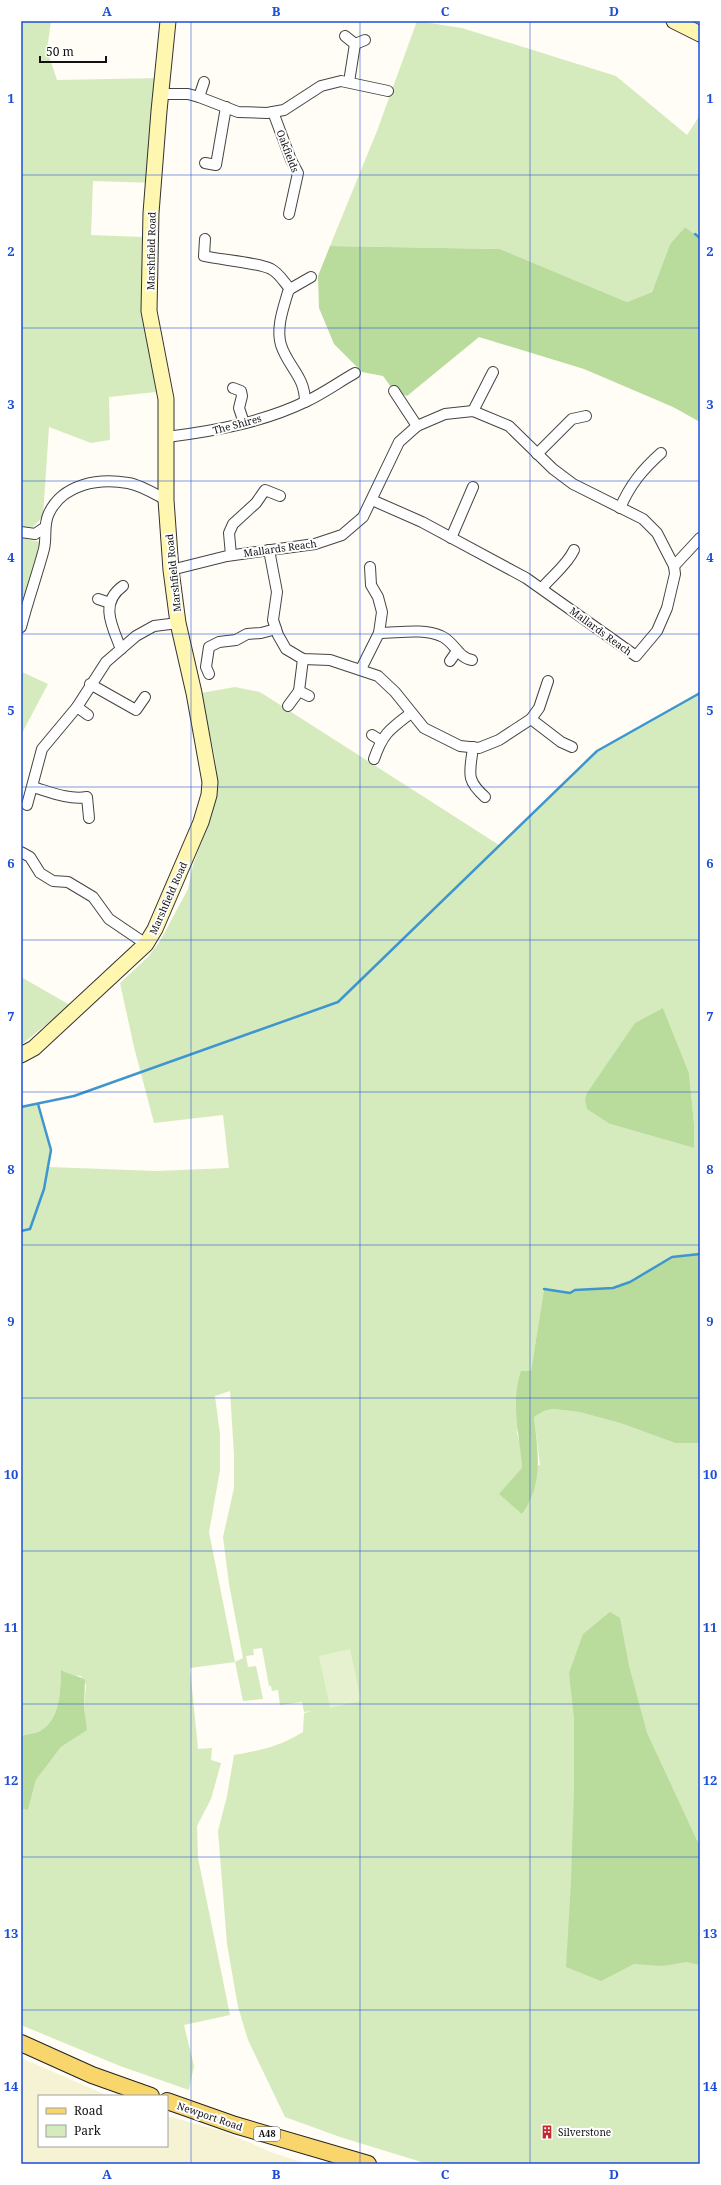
<svg xmlns="http://www.w3.org/2000/svg" width="721" height="2185" font-family="'Noto Serif',serif">
<style>
.farmland{fill:#f6f3d4}
.green{fill:#d5ebbd;fill-rule:evenodd}
.forest{fill:#b9dc9c}
.pitch{fill:#e6f2cf}
.lines{fill:none;stroke-linecap:round;stroke-linejoin:round}
.stream{stroke:#3f96cf;stroke-width:2.5}
.street-casing{stroke:#444;stroke-width:12}
.secondary-casing{stroke:#333;stroke-width:17}
.primary-casing{stroke:#222;stroke-width:18}
.street{stroke:#fff;stroke-width:10}
.secondary{stroke:#fff6b0;stroke-width:15}
.primary{stroke:#f9d66b;stroke-width:16}
.grid{fill:none;stroke:#1d4ed8;stroke-width:1;stroke-opacity:0.55}
.labels{text-anchor:middle;stroke-width:4;stroke-linejoin:round;paint-order:stroke}
.shield{fill:#fff;stroke:#585858;stroke-width:1}
.shield-label{font-size:9px;font-weight:bold;fill:#111}
.street-label{font-size:10px;fill:#111;stroke:#fff}
.poi-label{font-size:10px;fill:#111;stroke:#fff;text-anchor:start}
.neatline{fill:none;stroke:#1d4ed8;stroke-width:1.5}
.grid-label{font-size:13px;text-anchor:middle;font-weight:bold;fill:#1d4ed8}
</style>
<rect width="100%" height="100%" fill="#fffdf5"/>
<polygon class="farmland" points="21,2058 109,2096 39,2096 39,2146 167,2146 167,2116 225,2132 271,2152 307,2164 21,2164"/>
<g class="green">
<polygon points="21,21 51,21 47,50 57,80 162,78 154,183 93,181 91,235 144,237 147,330 156,392 109,397 110,440 91,443 49,427 43,516 33,527 21,526"/>
<polygon points="417,21 462,28 616,76 687,135 700,115 700,238 685,227 670,244 652,292 627,302 500,249 330,246 377,131"/>
<polygon points="21,538 40,542 21,607"/>
<polygon points="21,669 22,672 48,684 21,735"/>
<path d="M 235,687 L 260,692 L 499,845 L 597,751 L 700,693 L 700,1254 L 687,1255 L 657,1265 L 630,1282 L 613,1288 L 575,1290 L 570,1293 L 544,1289 L 531,1371 L 517,1433 L 520,1444 L 522,1467 L 540,1465 L 534,1417 L 544,1411 L 553,1409 L 579,1412 L 620,1423 L 675,1443 L 700,1443 L 700,2164 L 428,2164 L 340,2137 L 285,2117 L 248,2040 L 238,2007 L 227,1944 L 218,1831 L 227,1796 L 234,1755 C 261,1750 279,1747 303,1732 L 304,1713 L 312,1711 L 304,1712 L 302,1702 L 280,1705 L 278,1690 L 272,1691 L 271,1686 L 269,1686 L 262,1648 L 253,1649 L 254,1655 L 246,1656 L 248,1667 L 256,1666 L 263,1699 L 243,1701 L 235,1662 L 190,1668 L 198,1749 L 212,1748 L 211,1760 L 221,1763 L 211,1799 L 197,1826 L 198,1858 L 230,2015 L 184,2025 L 194,2066 L 189,2090 L 120,2066 L 21,2025 L 21,1809 L 28,1810 L 36,1780 L 61,1747 L 86,1730 L 84,1708 L 86,1685 L 81,1676 L 69,1675 L 61,1671 C 60,1691 61,1719 40,1731 C 34,1734 27,1734 21,1736 L 21,1107 L 38,1104 L 51,1150 L 48,1167 L 156,1171 L 229,1168 L 223,1115 L 154,1123 L 134,1047 L 120,983 L 148,957 L 160,941 L 188,889 L 193,865 L 212,814 L 218,786 L 215,758 L 201,693 ZM 663,1008 L 689,1073 L 694,1123 L 694,1148 L 610,1124 ZM 230,1391 L 234,1455 L 234,1488 L 223,1537 L 229,1584 L 243,1658 L 235,1662 L 209,1532 L 220,1470 L 220,1434 L 215,1396 Z"/>
<polygon points="21,977 70,1005 21,1045"/>
</g>
<g class="forest">
<polygon points="685,227 700,238 700,422 673,407 584,369 479,337 407,396 394,391 383,376 362,372 334,344 319,308 318,276 330,246 500,249 627,302 652,292 670,244"/>
<polygon points="663,1008 689,1073 694,1123 694,1148 610,1124 587,1109 585,1099 587,1093 635,1023"/>
<path d="M 700,1254 L 700,1443 L 675,1443 L 620,1423 L 579,1412 L 553,1409 L 544,1411 L 534,1417 C 538,1453 544,1483 522,1514 L 499,1494 L 522,1468 C 520,1436 510,1402 521,1371 L 531,1371 L 544,1289 L 570,1293 L 575,1290 L 613,1288 L 630,1282 L 672,1257 Z"/>
<polygon points="610,1612 620,1618 629,1666 647,1733 700,1847 700,1965 687,1962 662,1966 634,1964 601,1981 566,1967 571,1882 574,1789 574,1718 569,1673 583,1634"/>
<path d="M 61,1670 C 69,1675 78,1675 85,1680 L 84,1708 L 87,1730 L 61,1747 L 36,1780 L 28,1810 L 21,1809 L 21,1736 C 27,1734 34,1734 40,1731 C 61,1719 60,1691 61,1670 Z"/>
</g>
<polygon class="pitch" points="350,1649 361,1701 330,1708 319,1656"/>
<g class="lines">
<g class="stream">
<polyline points="695,234 700,238"/>
<polyline points="21,1107 74,1096 338,1002 597,751 700,693"/>
<polyline points="21,1231 30,1229 44,1189 51,1150 38,1104"/>
<polyline points="544,1289 570,1293 575,1290 613,1288 630,1282 672,1257 700,1254"/>
</g>
<g class="street-casing">
<g id="street">
<polyline points="345,36 355,44 365,40"/>
<polyline points="349,82 355,44"/>
<polyline points="160,94 188,94 199,97 238,112 267,113 284,110 321,86 341,81 388,91"/>
<polyline points="199,97 204,82"/>
<polyline points="273,112 291,160 298,173 289,214"/>
<polyline points="205,163 216,165 226,107"/>
<path d="M 205,239 L 204,256 C 221,260 256,262 271,269 C 279,273 284,282 290,289"/>
<polyline points="233,388 241,391 242,396 239,408 244,423"/>
<polyline points="394,391 417,426"/>
<path d="M 305,402 C 305,376 288,367 281,345 C 276,328 283,309 288,292 L 290,289 L 311,277"/>
<polyline points="473,411 493,372"/>
<path d="M 167,437 C 215,431 264,422 307,401 C 324,393 339,382 355,373"/>
<polyline points="537,454 572,419 586,416"/>
<path d="M 620,508 C 630,485 642,470 661,453"/>
<polyline points="21,532 35,534 44,528"/>
<polyline points="451,538 473,487"/>
<polyline points="269,550 277,592 273,620 278,635 286,649 303,659 330,660 378,676 395,692 424,728 460,746 479,748 499,740 531,719 561,742 572,747"/>
<polyline points="231,555 229,533 233,524 256,503 265,490 280,496"/>
<polyline points="674,566 700,538"/>
<polyline points="171,570 227,556 315,544 342,535 363,517 399,442 417,426 445,414 473,411 509,426 553,469 573,484 643,519 657,533 674,566 675,574 667,608 657,631 636,656 526,578 422,522 372,500"/>
<path d="M 542,588 C 553,575 567,565 574,550"/>
<polyline points="98,599 110,603"/>
<path d="M 21,627 C 28,600 37,575 44,549 C 47,536 43,525 49,513 C 63,484 98,478 128,483 C 141,485 155,494 166,500"/>
<path d="M 379,633 C 398,633 423,628 441,636 C 454,641 458,658 472,660"/>
<path d="M 121,649 C 112,626 99,603 123,586"/>
<polyline points="450,661 457,651"/>
<polyline points="361,669 379,633 382,612 378,597 371,585 370,567"/>
<polyline points="209,674 206,667 209,647 219,642 236,640 247,634 261,633 276,629"/>
<polyline points="90,684 136,710 145,697"/>
<polyline points="299,691 309,696"/>
<polyline points="288,706 299,691 303,659"/>
<polyline points="77,707 88,715"/>
<polyline points="531,719 539,708 548,681"/>
<polyline points="372,735 380,740"/>
<path d="M 473,747 C 470,773 465,779 485,797"/>
<path d="M 374,759 C 383,733 390,729 411,713"/>
<path d="M 33,787 C 50,792 68,800 87,797 L 89,818"/>
<polyline points="27,805 42,749 77,707 106,662 136,636 154,626 178,623"/>
<polyline points="21,852 30,857 40,873 53,881 68,882 93,897 109,919 146,944"/>
</g>
</g>
<g class="secondary-casing">
<g id="secondary">
<polyline points="674,21 700,34"/>
<polyline points="21,1055 34,1048 146,944 155,929 201,822 209,795 210,782 194,693 178,623 171,570 166,500 166,399 149,311 151,213 159,111 168,21"/>
</g>
</g>
<g class="primary-casing">
<g id="primary">
<polyline points="21,2043 92,2075 151,2096"/>
<polyline points="167,2101 235,2125 368,2164"/>
</g>
</g>
<use href="#street" class="street"/>
<use href="#secondary" class="secondary"/>
<use href="#primary" class="primary"/>
</g>
<path class="grid" d="M 191,21 L 191,2164M 360,21 L 360,2164M 530,21 L 530,2164M 21,175 L 700,175M 21,328 L 700,328M 21,481 L 700,481M 21,634 L 700,634M 21,787 L 700,787M 21,940 L 700,940M 21,1092 L 700,1092M 21,1245 L 700,1245M 21,1398 L 700,1398M 21,1551 L 700,1551M 21,1704 L 700,1704M 21,1857 L 700,1857M 21,2010 L 700,2010"/>
<defs>
<g id="building-bare" transform="scale(1.08)"><path d="M-4-6H4V6H1V3H-1V6H-4ZM-2.5-4.3h1.7v1.8h-1.7ZM.8-4.3h1.7v1.8H.8ZM-2.5-1h1.7V.8h-1.7ZM.8-1h1.7V.8H.8Z" fill="#c4262e" stroke="#fff" stroke-width="2.5" paint-order="stroke"/></g>
</defs>
<g fill-rule="evenodd">
<use href="#building-bare" x="547" y="2132"/>
</g>
<g class="labels">
<rect class="shield" x="254" y="2127" width="26" height="14" rx="3"/>
<g class="shield-label">
<text x="267" y="2137">A48</text>
</g>
<g class="street-label">
<text transform="translate(288 151) rotate(69)" y="4">Oakfields</text>
<text transform="translate(151 251) rotate(-89)" y="4">Marshfield Road</text>
<text transform="translate(237 424) rotate(-15)" y="4">The Shires</text>
<text transform="translate(280 548) rotate(-8)" y="4">Mallards Reach</text>
<text transform="translate(173 573) rotate(-96)" y="4">Marshfield Road</text>
<text transform="translate(601 631) rotate(36)" y="4">Mallards Reach</text>
<text transform="translate(168 898) rotate(-66)" y="4">Marshfield Road</text>
<text transform="translate(210 2116) rotate(19)" y="4">Newport Road</text>
</g>
<g class="poi-label">
<text x="558" y="2136">Silverstone</text>
</g>
</g>
<rect width="721" height="2185" fill="none" stroke="#ffffff" stroke-width="44"/>
<rect x="38" y="2095" width="130" height="52" fill="#ffffff" stroke="#a0a0a0"/>
<rect x="46" y="2108" width="20" height="6" fill="#f9d66b" stroke="#a0a0a0"/>
<text x="74" y="2115" font-size="12" fill="#111111">Road</text>
<rect x="46" y="2125" width="20" height="12" fill="#d5ebbd" stroke="#a0a0a0"/>
<text x="74" y="2135" font-size="12" fill="#111111">Park</text>
<path d="M40 56v6h66v-6" fill="none" stroke="#111111" stroke-width="2"/>
<text x="46" y="56" font-size="12" fill="#111111" stroke="#ffffff" stroke-width="3" paint-order="stroke">50 m</text>
<rect x="22" y="22" width="677" height="2141" class="neatline"/>
<g class="grid-label">
<text x="107" y="16">A</text>
<text x="276" y="16">B</text>
<text x="445" y="16">C</text>
<text x="614" y="16">D</text>
<text x="11" y="103">1</text>
<text x="710" y="103">1</text>
<text x="11" y="256">2</text>
<text x="710" y="256">2</text>
<text x="11" y="409">3</text>
<text x="710" y="409">3</text>
<text x="11" y="562">4</text>
<text x="710" y="562">4</text>
<text x="11" y="715">5</text>
<text x="710" y="715">5</text>
<text x="11" y="868">6</text>
<text x="710" y="868">6</text>
<text x="11" y="1021">7</text>
<text x="710" y="1021">7</text>
<text x="11" y="1174">8</text>
<text x="710" y="1174">8</text>
<text x="11" y="1326">9</text>
<text x="710" y="1326">9</text>
<text x="11" y="1479">10</text>
<text x="710" y="1479">10</text>
<text x="11" y="1632">11</text>
<text x="710" y="1632">11</text>
<text x="11" y="1785">12</text>
<text x="710" y="1785">12</text>
<text x="11" y="1938">13</text>
<text x="710" y="1938">13</text>
<text x="11" y="2091">14</text>
<text x="710" y="2091">14</text>
<text x="107" y="2179">A</text>
<text x="276" y="2179">B</text>
<text x="445" y="2179">C</text>
<text x="614" y="2179">D</text>
</g>
</svg>
